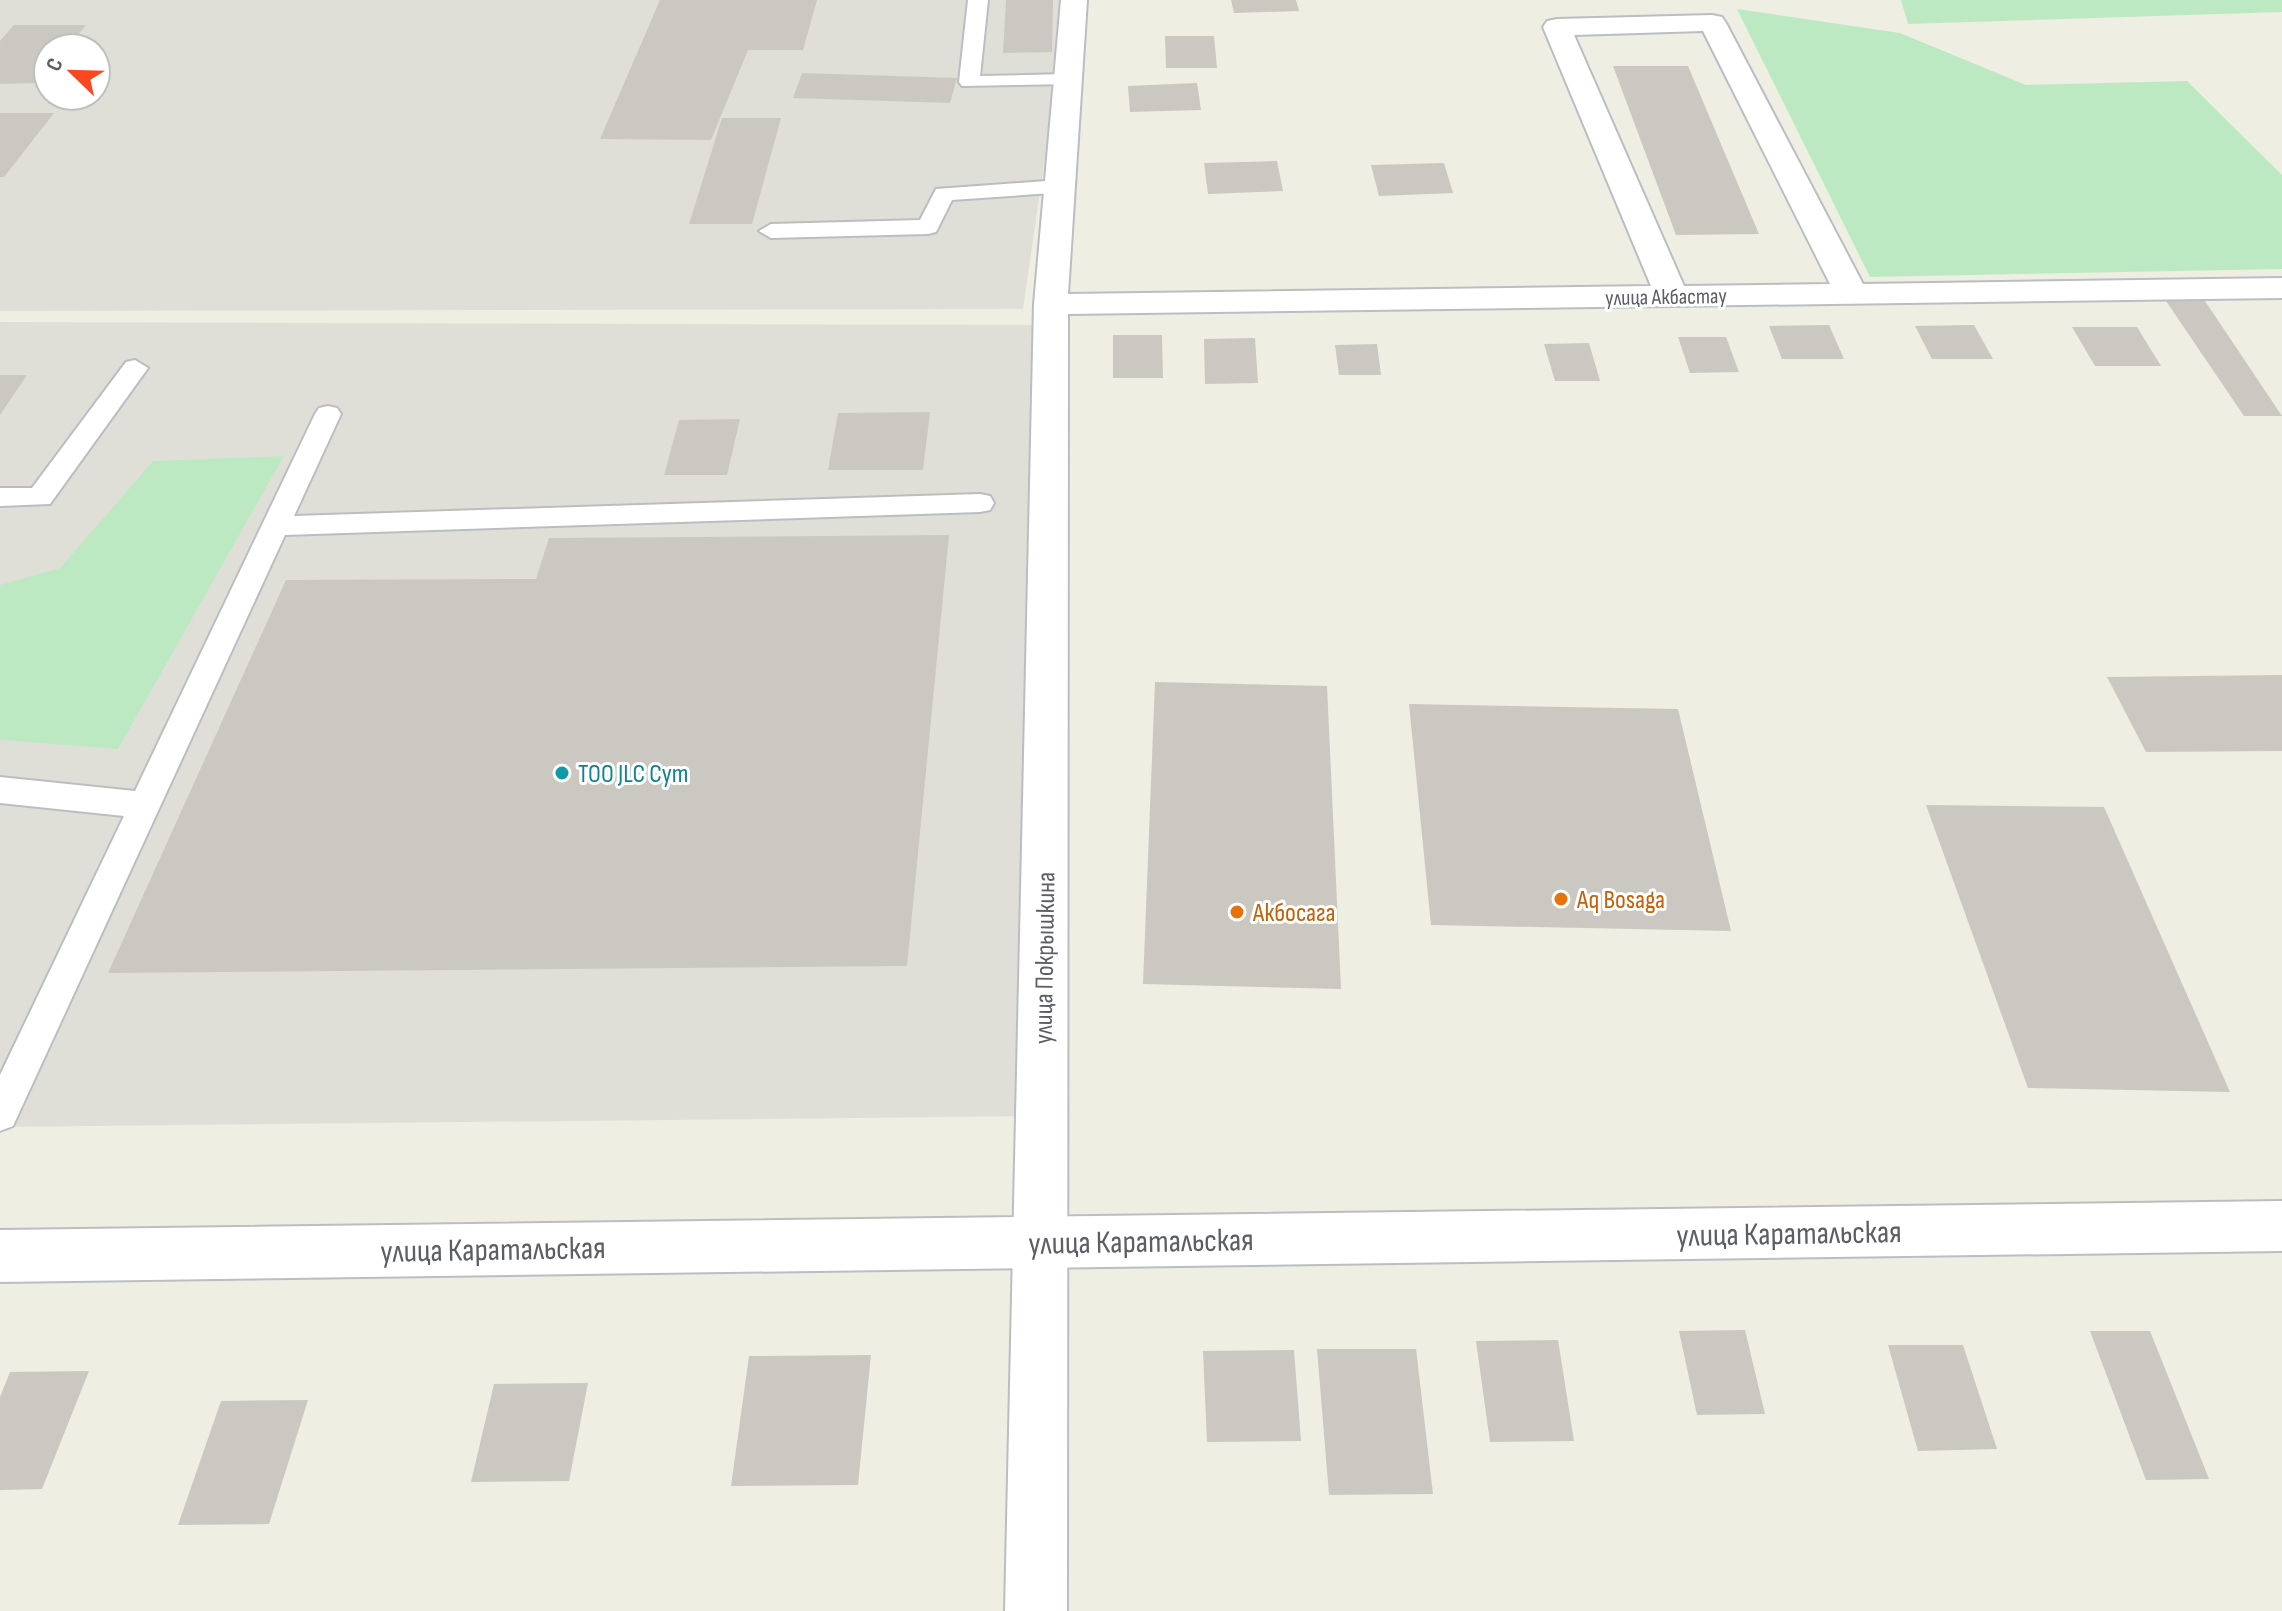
<svg xmlns="http://www.w3.org/2000/svg" width="2282" height="1611" font-family="'Sofia Sans Condensed',sans-serif">
<style>
.industrial{fill:#e0dfd7;fill-rule:evenodd}
.green{fill:#bde9c2}
.building{fill:#cac8c0}
.lines{fill:none;stroke-linecap:round;stroke-linejoin:round}
.service-casing{stroke:#bbbdc3;stroke-width:4}
.minor-casing{stroke:#bbbdc3;stroke-width:4}
.tertiary-casing{stroke:#bbbdc3;stroke-width:4}
.service{fill:#fff;fill-rule:evenodd}
.minor{fill:#fff;fill-rule:evenodd}
.tertiary{fill:#fff;fill-rule:evenodd}
.culture-dot{fill:#0f9aa8;stroke:#fff;stroke-width:3}
.food-dot{fill:#e8710a;stroke:#fff;stroke-width:3}
.labels{text-anchor:middle;stroke-width:6;stroke-linejoin:round;paint-order:stroke}
.far-street-label{font-size:22px;fill:#5b5e65;stroke:#fff}
.culture-label{font-size:26px;fill:#0d838f;stroke:#fff;text-anchor:start}
.food-label{font-size:26px;fill:#c56008;stroke:#fff;text-anchor:start}
.street-label{font-size:26px;fill:#5b5e65;stroke:#fff}
.near-street-label{font-size:32px;fill:#5b5e65;stroke:#fff}
</style>
<rect width="100%" height="100%" fill="#efeee3"/>
<g class="industrial">
<path d="M 0,0 L 1068,0 L 1023,309 L 0,311 ZM 48,48 L 96,48 L 96,96 L 48,96 Z"/>
<polygon points="0,322 1050,325 1043,1116 0,1127"/>
</g>
<g class="green">
<polygon points="1901,0 2282,0 2282,12 1908,24"/>
<polygon points="1737,9 1900,33 2026,85 2187,81 2282,175 2282,269 1870,277"/>
<polygon points="284,456 118,749 0,740 0,585 60,568 153,461"/>
</g>
<g class="building">
<polygon points="660,0 817,0 803,50 748,50 711,140 600,139"/>
<polygon points="1006,0 1053,0 1052,52 1003,53"/>
<polygon points="1231,0 1296,0 1299,11 1234,13"/>
<polygon points="14,25 86,25 67,48 48,48 48,71 38,83 0,84 0,41"/>
<polygon points="1165,36 1214,36 1217,68 1166,68"/>
<polygon points="1613,66 1688,66 1759,234 1676,235"/>
<polygon points="802,73 957,78 950,103 793,98"/>
<polygon points="1197,83 1201,110 1130,112 1128,86"/>
<polygon points="0,113 54,113 4,177 0,177"/>
<polygon points="722,118 781,118 752,224 689,224"/>
<polygon points="1277,161 1283,191 1208,194 1204,163"/>
<polygon points="1444,163 1453,193 1379,196 1371,165"/>
<polygon points="2166,301 2205,301 2282,416 2244,416"/>
<polygon points="1829,325 1844,359 1782,359 1769,326"/>
<polygon points="1974,325 1993,359 1932,359 1915,326"/>
<polygon points="2072,327 2137,327 2161,366 2095,366"/>
<polygon points="1113,335 1162,335 1163,378 1113,378"/>
<polygon points="1678,337 1726,337 1739,372 1690,373"/>
<polygon points="1255,338 1258,383 1205,384 1204,339"/>
<polygon points="1589,343 1600,381 1555,381 1544,344"/>
<polygon points="1377,344 1381,375 1339,375 1335,345"/>
<polygon points="0,375 27,375 0,415"/>
<polygon points="930,412 923,470 828,470 838,413"/>
<polygon points="740,419 727,475 664,475 679,420"/>
<polygon points="949,535 907,966 108,973 286,580 536,579 549,538"/>
<polygon points="2282,675 2282,751 2146,752 2107,677"/>
<polygon points="1155,682 1327,686 1341,989 1143,984"/>
<polygon points="1409,704 1678,709 1731,931 1431,925"/>
<polygon points="1926,805 2104,807 2230,1092 2028,1088"/>
<polygon points="1745,1330 1765,1414 1697,1415 1679,1331"/>
<polygon points="2090,1331 2150,1331 2209,1479 2146,1480"/>
<polygon points="1558,1340 1574,1441 1490,1442 1476,1341"/>
<polygon points="1888,1345 1963,1345 1997,1449 1918,1451"/>
<polygon points="1317,1349 1416,1349 1433,1494 1329,1495"/>
<polygon points="1294,1350 1301,1441 1207,1442 1203,1351"/>
<polygon points="871,1355 858,1485 731,1486 749,1356"/>
<polygon points="89,1371 42,1489 0,1490 0,1397 10,1372"/>
<polygon points="588,1383 569,1481 471,1482 494,1384"/>
<polygon points="308,1400 269,1524 178,1525 221,1401"/>
</g>
<g class="lines">
<g class="service-casing">
<g id="service">
<polygon points="968,0 988,0 980,76 1067,74 1077,80 1074,84 962,86 959,82"/>
<polygon points="1059,180 1070,187 1067,192 952,200 936,232 928,234 771,238 759,231 771,224 920,220 936,189"/>
<polygon points="135,360 148,368 50,504 0,506 0,488 32,488 126,362"/>
<polygon points="328,406 337,408 341,414 294,516 980,494 990,496 994,503 990,510 980,512 285,535 13,1126 0,1131 0,1075 124,816 0,803 0,777 135,791 315,414 319,408"/>
</g>
</g>
<g class="minor-casing">
<path id="minor" d="M 1061,0 L 1087,0 L 1068,294 L 1651,286 L 1543,27 L 1547,21 L 1557,19 L 1712,15 L 1722,17 L 1726,23 L 1863,284 L 2282,278 L 2282,298 L 1068,314 L 1067,1611 L 1005,1611 L 1034,304 ZM 1703,31 L 1830,284 L 1684,286 L 1574,35 Z"/>
</g>
<g class="tertiary-casing">
<polygon id="tertiary" points="2282,1201 2282,1251 0,1282 0,1230"/>
</g>
<use href="#service" class="service"/>
<use href="#minor" class="minor"/>
<use href="#tertiary" class="tertiary"/>
</g>
<circle class="culture-dot" cx="562" cy="773" r="8"/>
<g class="food-dot">
<circle cx="1561" cy="899" r="8"/>
<circle cx="1237" cy="912" r="8"/>
</g>
<g class="labels">
<g class="far-street-label">
<text transform="translate(1666 296) rotate(-1)" y="8">улица Акбастау</text>
</g>
<g class="culture-label">
<text x="578" y="782">ТОО JLC Сут</text>
</g>
<g class="food-label">
<text x="1577" y="908">Aq Bosaga</text>
<text x="1253" y="921">Акбосага</text>
</g>
<g class="street-label">
<text transform="translate(1044 958) rotate(-89)" y="9">улица Покрышкина</text>
</g>
<g class="near-street-label">
<text transform="translate(1789 1233) rotate(-1)" y="11">улица Каратальская</text>
<text transform="translate(1141 1241) rotate(-1)" y="11">улица Каратальская</text>
<text transform="translate(493 1249) rotate(-1)" y="11">улица Каратальская</text>
</g>
</g>
<g transform="translate(72 72) rotate(293)"><circle r="38" fill="#ffffff" stroke="#bdbfc1" stroke-width="2"/>
<path d="M0-6L14 30L0 20L-14 30Z" fill="#f9471f"/>
<text y="-12" font-size="22" font-weight="bold" text-anchor="middle" fill="#5b5e65">С</text>
</g>
</svg>
